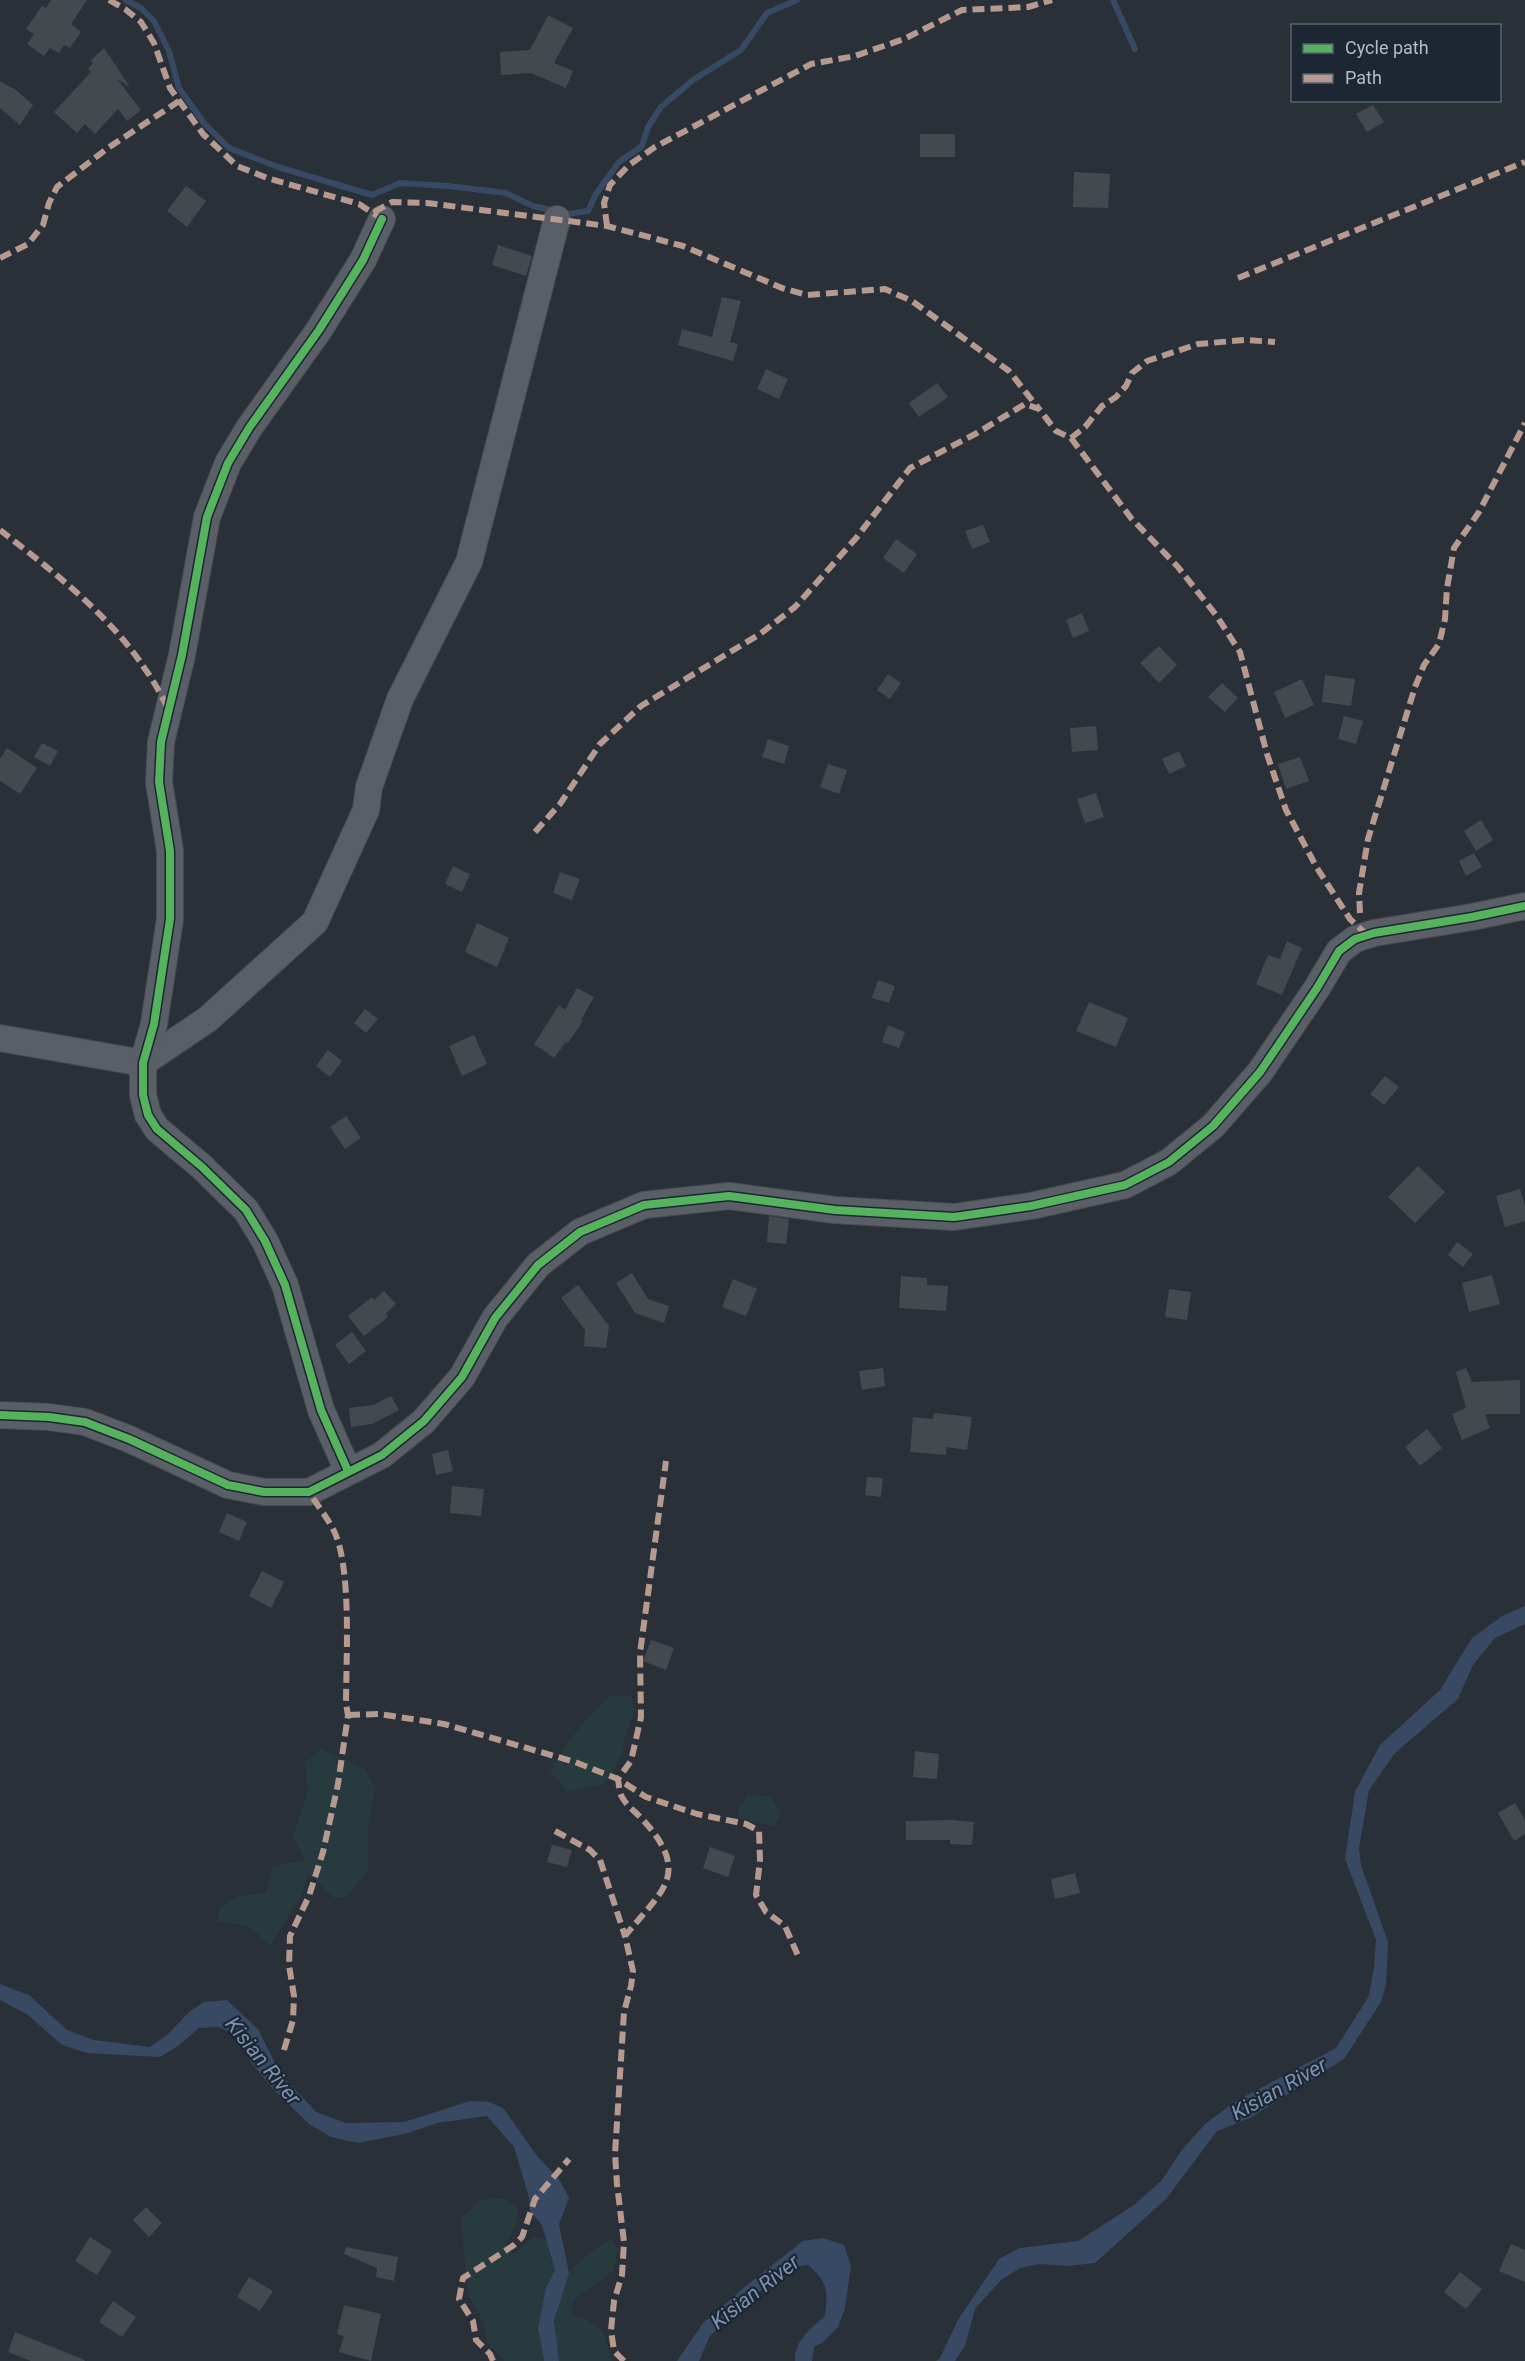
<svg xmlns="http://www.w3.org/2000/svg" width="1525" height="2361" font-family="Roboto,sans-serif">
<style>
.green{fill:#273a3e}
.water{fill:#384963}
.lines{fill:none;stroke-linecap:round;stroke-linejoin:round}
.stream{stroke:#384963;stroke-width:6}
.building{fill:#444950}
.minor-casing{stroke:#484c53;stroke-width:28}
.minor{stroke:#5a5e66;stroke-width:26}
.quiet{stroke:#b69a8f;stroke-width:6;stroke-dasharray:12 6;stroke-linecap:butt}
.cycleway-casing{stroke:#1d2633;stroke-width:11}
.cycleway{stroke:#56b35d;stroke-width:8}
.labels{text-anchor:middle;stroke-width:4.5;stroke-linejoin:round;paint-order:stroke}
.water-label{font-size:21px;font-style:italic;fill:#7c92b1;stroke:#1d2633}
</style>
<rect width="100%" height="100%" fill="#2a3038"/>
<g class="green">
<path d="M 630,1695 L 635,1709 L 626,1732 L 622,1754 L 606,1783 L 567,1792 L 550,1771 C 569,1739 583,1722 609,1696 Z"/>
<polygon points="321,1749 364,1769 375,1787 368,1827 368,1870 347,1897 334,1898 309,1873 302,1894 270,1946 249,1926 218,1921 220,1907 239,1896 266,1893 273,1866 305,1860 293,1837 308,1791 305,1763"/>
<polygon points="748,1795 770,1796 781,1812 774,1827 740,1817 737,1810"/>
<polygon points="504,2198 518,2209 516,2225 506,2243 513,2255 533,2237 546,2239 555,2270 546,2288 538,2328 544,2361 505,2361 487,2343 483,2322 468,2295 461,2219 479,2200"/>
<path d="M 611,2239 L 618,2250 L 613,2271 L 574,2299 L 571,2316 L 583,2317 L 602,2330 L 612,2361 L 559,2361 C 553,2337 554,2291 571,2271 C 581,2259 596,2247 611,2239 Z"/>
</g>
<g class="water">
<polygon points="1525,1606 1525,1624 1495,1638 1473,1665 1458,1699 1395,1753 1369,1790 1359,1848 1361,1865 1388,1942 1386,1985 1381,2002 1344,2059 1250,2118 1217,2131 1166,2199 1095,2263 1067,2266 1039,2264 1020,2268 1001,2280 975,2309 965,2346 955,2361 936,2361 940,2358 958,2320 999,2259 1020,2248 1078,2241 1134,2205 1162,2180 1181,2151 1205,2124 1236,2101 1336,2048 1369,1996 1374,1967 1376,1940 1345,1859 1355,1792 1380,1745 1440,1690 1472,1638 1502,1616"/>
<polygon points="0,1984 29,1995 67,2030 94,2040 150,2047 167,2035 189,2012 204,2002 227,2000 258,2029 280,2073 316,2112 346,2123 404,2122 470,2101 490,2102 504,2109 537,2156 559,2179 569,2198 559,2224 569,2273 554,2321 559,2361 544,2361 538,2328 546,2288 555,2270 542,2225 530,2211 529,2197 514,2147 487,2116 437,2123 408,2133 359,2143 331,2137 309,2124 273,2089 250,2061 238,2035 218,2027 199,2028 178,2046 160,2057 87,2053 62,2045 28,2015 0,2000"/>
<path d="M 823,2238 L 844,2245 L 851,2266 L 845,2308 L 838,2327 L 823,2342 L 814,2347 L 812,2361 L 795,2361 C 794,2341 811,2328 825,2316 C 828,2291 828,2282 808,2265 L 791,2267 L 745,2303 L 710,2336 L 699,2361 L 677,2361 L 703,2323 L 746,2286 L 803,2241 Z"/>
</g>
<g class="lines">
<g class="stream">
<polyline points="126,0 141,8 154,21 169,51 179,88 204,123 229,148 278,167 372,195 400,183 448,186 506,193 533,206 568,214 588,211 596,194 619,162 642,146 648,127 661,107 693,80 741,50 767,13 797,0"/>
<polyline points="1113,0 1135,49"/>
</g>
</g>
<g class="building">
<polygon points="51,0 87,0 71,24 81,32 70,48 64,45 59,53 50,48 44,56 27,44 34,34 26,29 42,6 46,8"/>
<polygon points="548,15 573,28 554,63 573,71 566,88 531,73 501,75 500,52 530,50"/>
<polygon points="104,48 130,87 117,79 141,110 127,121 118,109 95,134 85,124 77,133 54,112 91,72 88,69 93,63 90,61"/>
<polygon points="0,81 16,90 33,105 20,125 0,108"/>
<polygon points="1373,105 1384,122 1367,132 1356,114"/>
<rect x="920" y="134" width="35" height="23"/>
<polygon points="1074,172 1110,174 1108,208 1073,207"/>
<polygon points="186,186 206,201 187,227 167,211"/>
<polygon points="498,245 532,256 526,276 492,265"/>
<polygon points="722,297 741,301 730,342 738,344 733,361 678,345 682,329 712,337"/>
<polygon points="766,369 788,379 779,399 757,389"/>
<polygon points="937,383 948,397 919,417 909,403"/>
<polygon points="983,525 990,542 972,549 965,531"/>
<polygon points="896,539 917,554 904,573 883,558"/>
<polygon points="1082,613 1089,631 1073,638 1066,620"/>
<polygon points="1159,646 1177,665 1159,683 1140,663"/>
<polygon points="888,674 901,683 890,699 877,690"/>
<polygon points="1325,675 1355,679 1351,706 1322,702"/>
<polygon points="1302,679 1314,705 1285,718 1274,692"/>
<polygon points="1222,683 1238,698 1225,712 1208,697"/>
<polygon points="1344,716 1363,721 1356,744 1338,739"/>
<polygon points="1096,726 1098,750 1072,752 1070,728"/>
<polygon points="768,739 789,746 784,764 762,757"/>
<polygon points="42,743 58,751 50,766 34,757"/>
<polygon points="7,748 37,768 20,794 0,781 0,759"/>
<polygon points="1179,751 1186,766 1169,774 1162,759"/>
<polygon points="1300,757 1309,781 1286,789 1278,764"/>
<polygon points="828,764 847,770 839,794 820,787"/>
<polygon points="1096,793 1104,817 1085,823 1077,799"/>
<polygon points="1481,820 1493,840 1476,851 1464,831"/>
<polygon points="1474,853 1482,867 1466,876 1459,861"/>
<polygon points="453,866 470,874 462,892 445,884"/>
<polygon points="560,872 580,879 572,900 553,893"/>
<polygon points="477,923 509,938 497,967 465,952"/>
<polygon points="1287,941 1302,948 1282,995 1256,984 1268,955 1280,959"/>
<polygon points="878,980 895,986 889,1003 872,998"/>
<polygon points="577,988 594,997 581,1020 583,1021 568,1043 566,1042 554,1058 534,1044 559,1005 565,1010"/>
<polygon points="1089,1002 1128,1018 1116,1047 1076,1031"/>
<polygon points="365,1009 378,1019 366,1033 354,1023"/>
<polygon points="888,1025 905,1032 899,1048 882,1042"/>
<polygon points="474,1035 487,1064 462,1076 449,1046"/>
<polygon points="328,1050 342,1061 330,1077 316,1066"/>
<polygon points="1385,1076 1399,1087 1384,1105 1370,1094"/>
<polygon points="346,1116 361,1138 345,1149 330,1127"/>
<polygon points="1418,1166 1445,1192 1415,1223 1388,1197"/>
<polygon points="1520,1189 1525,1206 1525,1221 1505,1227 1496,1196"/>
<polygon points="769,1216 789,1219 786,1244 767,1242"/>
<polygon points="1457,1242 1473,1254 1463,1267 1448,1255"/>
<polygon points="632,1273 648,1299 669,1306 664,1323 635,1313 616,1283"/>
<polygon points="1492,1275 1500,1304 1469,1312 1462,1283"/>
<polygon points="901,1276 927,1278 927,1285 948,1286 946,1311 899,1308"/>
<polygon points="733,1279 757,1289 746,1316 722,1307"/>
<polygon points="578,1285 609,1326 606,1348 584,1346 585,1330 561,1298"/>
<polygon points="1169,1289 1191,1292 1187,1320 1165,1317"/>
<polygon points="384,1291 396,1304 386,1313 388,1317 364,1336 348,1316 372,1297 374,1300"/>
<polygon points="352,1332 366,1351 349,1364 335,1345"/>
<polygon points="883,1368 885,1386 862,1390 859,1371"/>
<polygon points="1466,1368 1472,1382 1520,1380 1520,1414 1485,1414 1490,1428 1462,1440 1452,1414 1466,1408 1456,1372"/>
<polygon points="391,1396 399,1410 372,1424 351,1427 349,1408 373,1405"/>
<polygon points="934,1413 972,1417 967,1450 946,1447 946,1455 910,1452 913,1417 933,1419"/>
<polygon points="1427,1429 1442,1448 1420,1466 1405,1447"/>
<polygon points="448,1450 453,1471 436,1475 432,1454"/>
<polygon points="867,1477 883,1478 881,1497 865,1495"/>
<polygon points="452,1486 484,1489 481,1516 450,1513"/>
<polygon points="227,1513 247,1522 239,1541 219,1532"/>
<polygon points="262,1571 284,1582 271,1608 249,1596"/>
<polygon points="651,1640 674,1648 666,1670 643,1661"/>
<polygon points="915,1751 939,1754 937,1779 913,1777"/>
<polygon points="1515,1803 1525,1820 1525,1834 1514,1841 1498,1813"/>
<polygon points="952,1820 974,1822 972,1845 950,1844 950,1840 906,1840 906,1821"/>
<polygon points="552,1845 572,1850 567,1867 547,1862"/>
<polygon points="710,1847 735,1856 728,1877 703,1868"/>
<polygon points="1075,1873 1080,1893 1055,1899 1051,1879"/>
<polygon points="146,2207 162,2223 149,2237 133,2220"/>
<polygon points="90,2237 112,2251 97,2275 75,2261"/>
<polygon points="1511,2244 1525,2250 1525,2282 1499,2271"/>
<polygon points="346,2247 398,2257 394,2281 376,2277 377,2268 344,2254"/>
<polygon points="1460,2272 1482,2289 1466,2309 1444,2292"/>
<polygon points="249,2277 273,2291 260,2311 237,2297"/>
<polygon points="113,2301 136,2317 122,2337 99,2322"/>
<polygon points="344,2305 381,2314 371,2361 339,2352 344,2336 337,2334"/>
<polygon points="15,2332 85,2360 84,2361 31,2361 8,2352"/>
</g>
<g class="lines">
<g class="minor-casing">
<g id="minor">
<polyline points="0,1038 143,1063 208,1019 315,922 366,810 369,787 400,699 469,562 557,219"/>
<polyline points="0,1415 49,1417 85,1422 129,1439 228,1485 264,1492 309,1492 382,1455 424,1421 462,1377 495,1318 538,1265 580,1232 644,1205 729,1196 835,1210 954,1217 1031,1206 1125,1185 1169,1162 1213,1126 1260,1072 1317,988 1339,951 1355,939 1374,933 1472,917 1525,906"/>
<polyline points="348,1471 321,1410 285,1285 265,1241 246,1210 202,1167 157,1129 148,1115 143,1095 143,1063 154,1024 170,919 170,851 159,782 161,742 182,655 207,517 228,463 249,428 319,330 363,260 382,219"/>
</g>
</g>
<use href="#minor" class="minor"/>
<g class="quiet">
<polyline points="109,0 125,9 141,22 154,43 170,88 203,134 237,166 270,179 359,204 382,219 376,211 392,202 427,203 607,226 683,246 782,288 807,295 885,289 912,301 1009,371 1039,409"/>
<polyline points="607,226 604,203 610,185 629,165 655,147 811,64 855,56 904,39 962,10 1028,7 1052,0"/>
<polyline points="0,258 28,244 43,225 49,203 57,187 108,148 179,101"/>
<polyline points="1238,278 1525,162"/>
<polyline points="1071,438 1131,518 1178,567 1216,615 1240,652 1267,754 1286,810 1317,868 1350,919 1367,935"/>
<path d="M 0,530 C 50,569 110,615 145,669 C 154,681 161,695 168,708"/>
<polyline points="535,832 560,804 600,744 641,706 760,634 795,607 857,537 910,468 977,433 1025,404 1039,409 1056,431 1071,438 1085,427 1102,406 1116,397 1126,386 1132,373 1147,361 1198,344 1245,340 1275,342"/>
<polyline points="1360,913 1359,893 1368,839 1415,687 1424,665 1439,644 1445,619 1447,588 1454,548 1479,512 1525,423"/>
<polyline points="348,1715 379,1714 444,1724 575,1762 618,1779 646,1797 697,1814 746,1824 759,1831 760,1860 756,1895 766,1912 785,1926 799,1958"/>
<polyline points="555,1831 590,1850 600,1860 625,1936"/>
<path d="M 284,2050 L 293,2020 L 294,1996 L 289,1965 L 290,1936 L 309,1896 L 323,1852 L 338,1784 L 348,1715 L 346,1704 C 346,1660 352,1568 334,1531 C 327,1517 317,1505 309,1492"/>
<polyline points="493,2361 490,2354 476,2340 473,2321 459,2299 463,2278 514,2245 522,2237 535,2199 569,2159"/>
<path d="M 624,2361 L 614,2351 L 611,2330 L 614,2301 L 622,2275 L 624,2242 L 617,2184 L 615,2154 L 624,2012 L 631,1986 L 633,1971 L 625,1936 C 661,1891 692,1875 644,1821 C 637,1813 626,1805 622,1797 C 619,1792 619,1784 618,1779 L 631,1761 L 641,1717 L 640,1653 L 666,1461"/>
</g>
<g class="cycleway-casing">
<g id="cycleway">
<polyline points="0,1415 49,1417 85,1422 129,1439 228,1485 264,1492 309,1492 382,1455 424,1421 462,1377 495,1318 538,1265 580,1232 644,1205 729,1196 835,1210 954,1217 1031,1206 1125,1185 1169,1162 1213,1126 1260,1072 1317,988 1339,951 1355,939 1374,933 1472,917 1525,906"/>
<polyline points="348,1471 321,1410 285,1285 265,1241 246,1210 202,1167 157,1129 148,1115 143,1095 143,1063 154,1024 170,919 170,851 159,782 161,742 182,655 207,517 228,463 249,428 319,330 363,260 382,219"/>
</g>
</g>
<use href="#cycleway" class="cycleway"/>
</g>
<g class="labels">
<g class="water-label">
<text transform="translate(263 2061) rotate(51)" y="7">Kisian River</text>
<text transform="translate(1279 2089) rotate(-29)" y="7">Kisian River</text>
<text transform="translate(755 2292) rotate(-38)" y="7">Kisian River</text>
</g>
</g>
<rect x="1291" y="24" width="210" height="78" fill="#1d2633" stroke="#59626f" stroke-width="1.5"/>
<rect x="1303" y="44" width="30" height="9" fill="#56b35d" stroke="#59626f" stroke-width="1.5"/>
<text x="1345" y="54" font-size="18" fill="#b4bcc9">Cycle path</text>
<rect x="1303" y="74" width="30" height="9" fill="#b69a8f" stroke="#59626f" stroke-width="1.5"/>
<text x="1345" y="84" font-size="18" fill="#b4bcc9">Path</text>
</svg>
